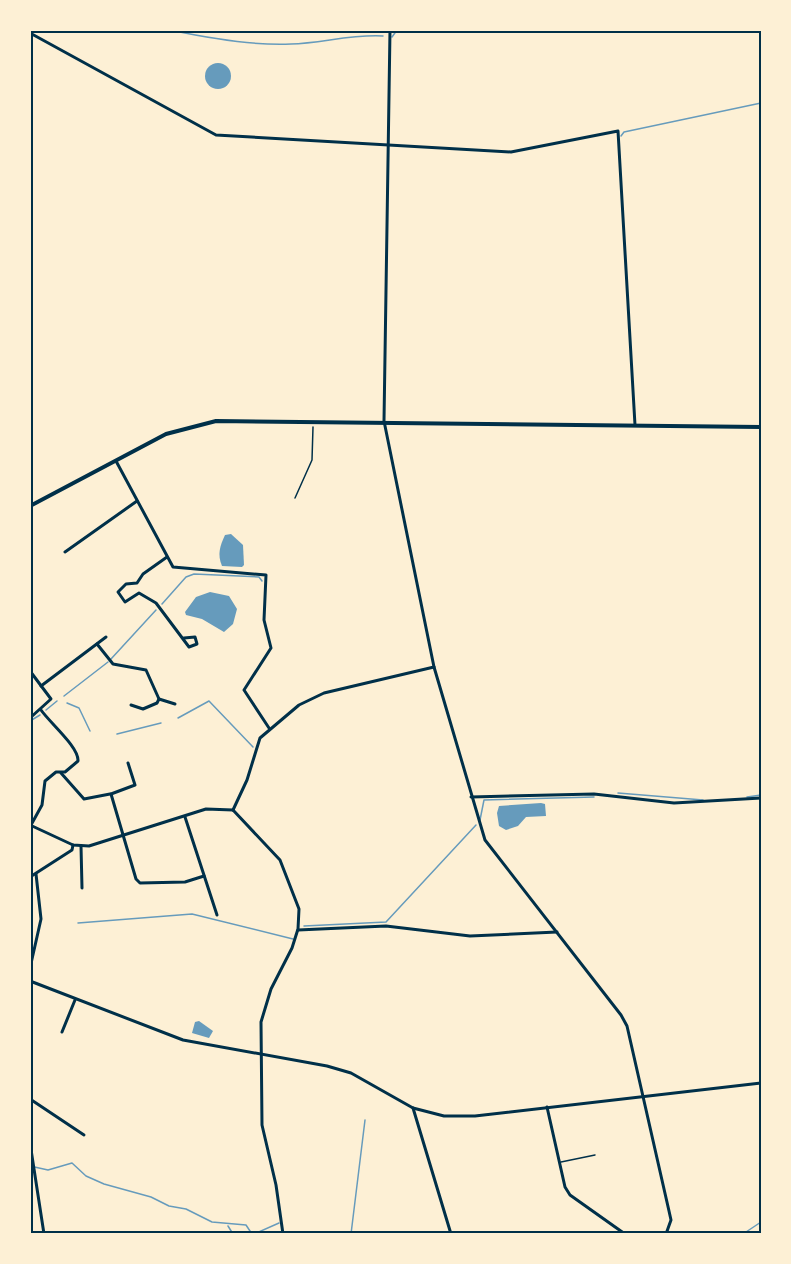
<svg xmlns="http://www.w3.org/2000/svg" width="791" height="1264" font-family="'PT Sans',sans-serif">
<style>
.water{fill:#669bbc}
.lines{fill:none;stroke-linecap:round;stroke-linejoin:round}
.stream{stroke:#669bbc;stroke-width:1.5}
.path{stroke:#003049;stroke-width:1.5}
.service{stroke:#003049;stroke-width:1.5}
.minor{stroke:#003049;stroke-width:3}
.tertiary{stroke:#003049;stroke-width:4}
.neatline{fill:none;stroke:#003049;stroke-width:2}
</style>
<rect width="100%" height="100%" fill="#fdf0d5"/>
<g class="water">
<circle cx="218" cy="76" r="13"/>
<path d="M 231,534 L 243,545 L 244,565 L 242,567 L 222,566 C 217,554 220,546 225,535 Z"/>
<polygon points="210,592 229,596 237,609 233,624 224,632 202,619 186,615 185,612 196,597"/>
<polygon points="541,803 545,804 546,816 526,817 518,826 506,830 499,826 497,813 499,806"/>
<polygon points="199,1021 213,1031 209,1038 192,1033 195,1022"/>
</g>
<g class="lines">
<g class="stream">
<path d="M 170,30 C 208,38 252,46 291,44 C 322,43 352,34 383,36"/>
<polyline points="392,37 397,30"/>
<polyline points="621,136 624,132 761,103"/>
<polyline points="162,604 186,577 194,574 259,577 262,581"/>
<polyline points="111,659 156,610"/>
<polyline points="64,696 108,662"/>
<polyline points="67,703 79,708 90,731"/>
<polyline points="46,710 57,701"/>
<polyline points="178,718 209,701 253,747"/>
<polyline points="30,721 40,715"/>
<polyline points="117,734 161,723"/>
<polyline points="618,793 703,800"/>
<polyline points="747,797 761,795"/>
<polyline points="480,820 484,800 594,797"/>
<polyline points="78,923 192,914 293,939"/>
<polyline points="304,926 386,922 476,825"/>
<polyline points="30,1166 48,1170 72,1163 86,1176 104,1184 151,1197 169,1206 186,1209 212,1222 246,1225 252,1234"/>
<polyline points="228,1226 233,1234"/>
<polyline points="254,1234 279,1223"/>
<polyline points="351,1234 365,1120"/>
<polyline points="743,1234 761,1222"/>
</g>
<polyline class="path" points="295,498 312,460 313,427"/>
<polyline class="service" points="561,1162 595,1155"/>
<g class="minor">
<polyline points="390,30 384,421 434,667 485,840 621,1015 627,1026 669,1211 671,1220 666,1234"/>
<polyline points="30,33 216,135 511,152 618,131 635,425"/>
<polyline points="116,461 173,567 266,575 264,620 271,648 244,690 269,728"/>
<polyline points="65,552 137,501"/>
<polyline points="167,557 143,574 137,583 126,584 118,592 125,602 139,593 156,603 189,647 197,644 195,637 184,638"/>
<polyline points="97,644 113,664 146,670 159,699"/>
<polyline points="30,671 51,699 30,718"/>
<polyline points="41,686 106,637"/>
<polyline points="131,705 143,709 157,703 159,699 175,704"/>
<polyline points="128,763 135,785 111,794 136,879 140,883 185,882 204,876"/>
<polyline points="61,773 84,799 110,794"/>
<polyline points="471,797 594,794 674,803 761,798"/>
<polyline points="233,810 280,860 299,909 298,929 292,948 271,989 261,1022 262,1125 276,1185 283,1234"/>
<polyline points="233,810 247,780 260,738 299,705 324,693 434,667"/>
<polyline points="185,817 217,915"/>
<polyline points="30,825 73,845 89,846 206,809 233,810"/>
<path d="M 31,825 L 42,805 L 45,781 L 56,772 L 65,772 L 78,761 C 79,747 50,723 41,710"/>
<polyline points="81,846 82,888"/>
<polyline points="30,877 72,850 73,845"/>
<polyline points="298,930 386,926 470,936 557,932"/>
<polyline points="30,968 41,919 36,874"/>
<polyline points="30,981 183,1040 327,1066 351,1073 413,1108 444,1116 475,1116 761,1083"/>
<polyline points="62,1032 75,1000"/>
<polyline points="30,1099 84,1135"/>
<polyline points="547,1107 565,1187 570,1195 625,1234"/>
<polyline points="413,1108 451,1234"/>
<polyline points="30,1143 44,1234"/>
</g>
<polyline class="tertiary" points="30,506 166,434 216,421 761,427"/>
</g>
<rect width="791" height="1264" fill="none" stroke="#fdf0d5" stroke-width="63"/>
<rect x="32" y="32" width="728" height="1200" class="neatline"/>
</svg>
